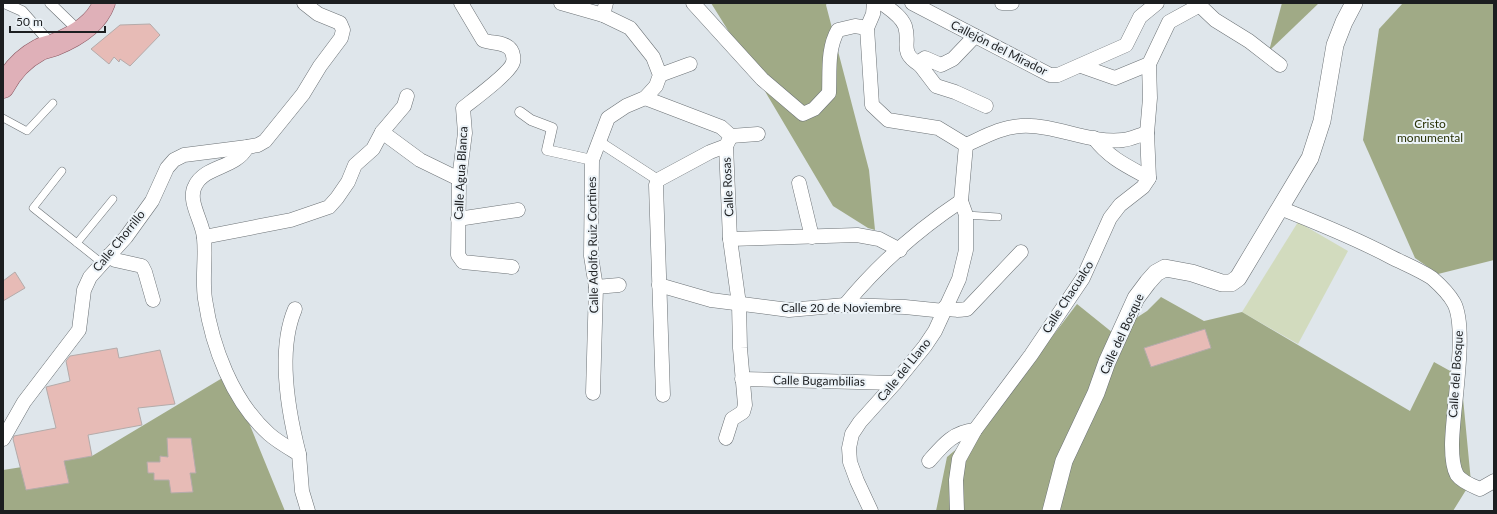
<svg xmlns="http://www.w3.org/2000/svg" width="1497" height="514" font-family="Lato,sans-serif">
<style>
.green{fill:#d2dbbe}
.forest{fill:#a0aa86}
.building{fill:#e7bbb6;stroke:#b4abaa}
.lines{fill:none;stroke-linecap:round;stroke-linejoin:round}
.service-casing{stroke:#6c7276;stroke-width:8}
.pedestrian-casing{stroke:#6c7276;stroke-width:11}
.minor-casing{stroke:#6c7276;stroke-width:15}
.tertiary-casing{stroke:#6c7276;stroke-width:18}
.primary-casing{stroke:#8c5a64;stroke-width:23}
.service{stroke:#fff;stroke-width:7}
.pedestrian{stroke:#fff;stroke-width:10}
.minor{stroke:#fff;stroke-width:14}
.tertiary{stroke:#fff;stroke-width:17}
.primary{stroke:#dfb0b8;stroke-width:22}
.labels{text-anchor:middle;stroke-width:4;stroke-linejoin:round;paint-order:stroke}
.street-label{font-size:12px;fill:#1c1e20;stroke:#ecf3f8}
.park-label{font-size:12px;fill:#293206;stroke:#ecf3f8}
</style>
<rect width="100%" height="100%" fill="#dfe6eb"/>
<polygon class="green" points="1298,222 1348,251 1298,344 1242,312"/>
<g class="forest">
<polygon points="711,3 827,3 826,5 869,170 875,230 868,228 833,206 744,56"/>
<polygon points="1282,3 1319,3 1269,51"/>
<polygon points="1403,3 1494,3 1494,260 1438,274 1415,258 1363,140 1379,29"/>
<polygon points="1161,297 1204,321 1242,312 1410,411 1434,362 1461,377 1471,482 1453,511 936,511 947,457 984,426 1077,304 1113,333 1147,311"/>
<polygon points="229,374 285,511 3,511 3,470 92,456"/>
</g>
<g class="building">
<polygon points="150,24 160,35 130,66 120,59 119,62 114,57 109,64 91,49 120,25"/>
<polygon points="15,272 25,288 3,301 3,281"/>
<polygon points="1205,329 1211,348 1151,367 1144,348"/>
<polygon points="117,348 119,358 160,350 175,404 138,408 142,425 88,435 92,456 64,461 69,483 26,490 13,439 14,436 56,428 46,387 70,381 66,361 70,356"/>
<polygon points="167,438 191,438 196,473 190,473 193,492 171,493 169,480 154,480 154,473 148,473 147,462 160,462 160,456 168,457"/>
</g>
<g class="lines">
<g class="service-casing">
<g id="service">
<polyline points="3,118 27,131 53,103"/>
<polyline points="62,171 33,208 102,263"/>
<polyline points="966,215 998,217"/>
<polyline points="77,243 113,199"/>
</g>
</g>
<g class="pedestrian-casing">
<g id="pedestrian">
<polyline points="4,3 22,11 52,45"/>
<polyline points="50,3 80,32"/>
<polyline points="520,112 531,120 552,128 547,150 592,160"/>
<polyline points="598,141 658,180"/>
</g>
</g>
<g class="minor-casing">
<g id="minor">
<path d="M 461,3 L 483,40 C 491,44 505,41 511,50 C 513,53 514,59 513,62 C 511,72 473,100 463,108 L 465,133 L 459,179 L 458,255 L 463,262 L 512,267"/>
<polyline points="561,3 603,15 630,28 653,57 660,75 656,86 645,98 626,106 608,118 592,160 591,256 596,287 593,393"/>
<path d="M 693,3 L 762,79 L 803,114 L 814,109 L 829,93 C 830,72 827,49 838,30 L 855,26 L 867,28"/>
<polyline points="874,3 873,14 867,28 872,105 888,120 938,128 966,145"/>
<polyline points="912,3 1050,75 1058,75 1126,45 1140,17 1157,3"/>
<polyline points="1002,3 1012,3"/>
<polyline points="1197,3 1215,20 1249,41 1280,65"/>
<path d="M 883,4 C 891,10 901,16 905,26 C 911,45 898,51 920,65"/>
<polyline points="603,15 606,3"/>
<polyline points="975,36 953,59 941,65 925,58 922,60 920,65 936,86 955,92 986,106"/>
<polyline points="1081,66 1115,78 1149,64"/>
<polyline points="660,75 690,64"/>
<polyline points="645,98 721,127 731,136"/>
<polyline points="382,132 420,160 459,179"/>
<polyline points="731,136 758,134"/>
<path d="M 1094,138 C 1109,158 1127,166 1149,178"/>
<path d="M 966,145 C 984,137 1001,127 1021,126 C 1056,124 1089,144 1123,140 C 1131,139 1139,135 1147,133"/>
<path d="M 247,147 C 236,169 205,165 195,186 C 187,201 203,222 204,238 C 206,259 202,279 205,299 C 212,346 232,401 269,434 C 278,442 289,448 299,454 L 302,491 L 308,511"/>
<polyline points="799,183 812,237"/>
<path d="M 1280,208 C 1318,223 1355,238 1391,257 C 1405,264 1420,270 1432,278 C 1440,285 1449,294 1454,303 C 1468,329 1452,412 1452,445 C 1452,454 1453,468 1457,475 C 1462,482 1473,486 1480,489 L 1494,481"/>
<polyline points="458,219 518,210"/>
<polyline points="204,237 291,220 329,207 337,198 348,182 355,165 373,149 382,132 404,106 407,96"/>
<polyline points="730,239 857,235 879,239 900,250"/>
<polyline points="108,256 115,260 142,266 145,272 153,300"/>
<polyline points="659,285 711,300 789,310 845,305 905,307 944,311"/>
<polyline points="596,287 619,285"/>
<path d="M 845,305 C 877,266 919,229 961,201"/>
<path d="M 945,307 C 952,311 960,310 967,309 L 1021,252"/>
<path d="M 295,309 C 277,351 288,411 299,454"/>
<polyline points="742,379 895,383"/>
<polyline points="663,395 656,185 658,180 710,152 726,146"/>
<polyline points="726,438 732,419 743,412 745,405 740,348 739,304 730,239 726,146 731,136"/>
<polyline points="3,439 24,402 79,330 84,290 90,277 126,237 152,201 167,168 174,160 184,155 247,147 258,145 265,141 303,94 320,66 341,38 343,30 340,23 318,14 304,3"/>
<path d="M 929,461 C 943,445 953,432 975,430"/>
<polyline points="871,511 857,481 850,462 849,448 852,434 860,422 895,383 925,346 935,331 959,279 966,250 966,215 961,201 966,145"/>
<polyline points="957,511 956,480 959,459 975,430 1031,355 1083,278 1110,218 1120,205 1143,187 1149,178 1147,133 1150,98 1149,64 1169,22 1200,5 1199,3"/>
</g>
</g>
<g class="tertiary-casing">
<polyline id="tertiary" points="1051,511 1064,461 1096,393 1107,362 1136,298 1148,282 1156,273 1165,268 1192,273 1222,283 1231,283 1238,278 1310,158 1322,121 1335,45 1344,22 1354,3"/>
</g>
<g class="primary-casing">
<path id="primary" d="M 3,87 C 11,72 24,58 39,50 C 44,47 49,47 54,45 C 74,37 96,25 104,3"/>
</g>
<use href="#service" class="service"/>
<use href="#pedestrian" class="pedestrian"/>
<use href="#minor" class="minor"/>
<use href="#tertiary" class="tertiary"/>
<use href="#primary" class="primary"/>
</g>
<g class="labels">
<g class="street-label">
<text transform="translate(999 48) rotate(27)" y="4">Callejón del Mirador</text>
<text transform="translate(461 173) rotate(-87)" y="4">Calle Agua Blanca</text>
<text transform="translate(728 187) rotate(-93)" y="4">Calle Rosas</text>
<text transform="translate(119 241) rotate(-51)" y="4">Calle Chorrillo</text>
<text transform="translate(593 245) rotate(-91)" y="4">Calle Adolfo Ruiz Cortines</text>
<text transform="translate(1068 297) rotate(-57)" y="4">Calle Chacualco</text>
<text x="841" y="312">Calle 20 de Noviembre</text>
<text transform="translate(1122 334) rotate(-65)" y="4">Calle del Bosque</text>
<text transform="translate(904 370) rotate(-51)" y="4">Calle del Llano</text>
<text transform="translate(1456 374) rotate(-86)" y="4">Calle del Bosque</text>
<text transform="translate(819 381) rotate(1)" y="4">Calle Bugambilias</text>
</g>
<g class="park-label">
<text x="1430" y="128">Cristo<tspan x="1430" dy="14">monumental</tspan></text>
</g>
</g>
<rect width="1497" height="514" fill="none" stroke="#1c1e20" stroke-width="8"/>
<path d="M10 26v6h95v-6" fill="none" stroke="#1c1e20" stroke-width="2"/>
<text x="16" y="26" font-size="12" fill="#1c1e20" stroke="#ecf3f8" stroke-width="3" paint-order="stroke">50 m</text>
</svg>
